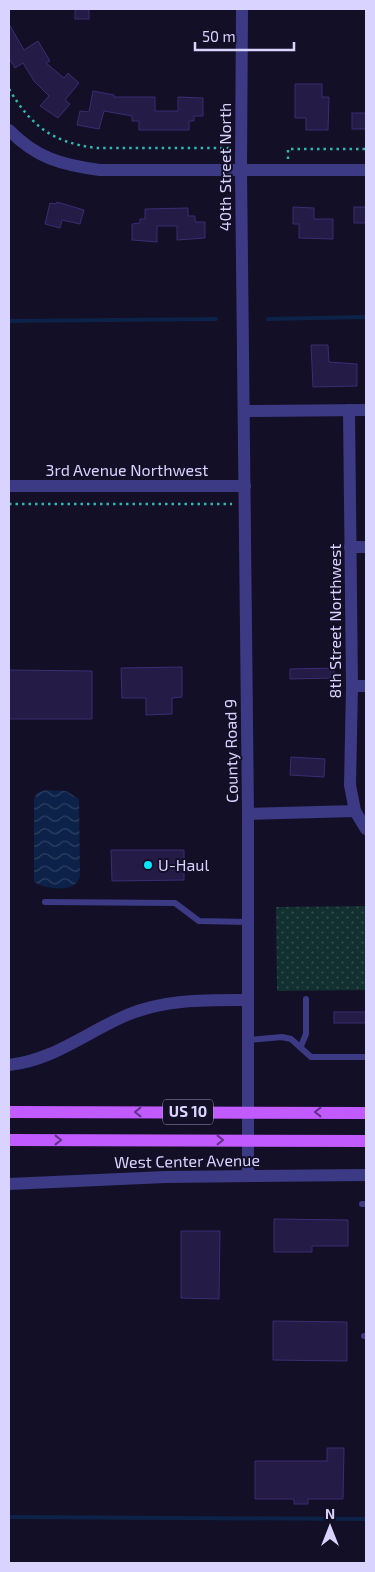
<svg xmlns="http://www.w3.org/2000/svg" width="375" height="1572" font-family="'Exo 2',sans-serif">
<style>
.park{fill:url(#park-dots)}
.water{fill:url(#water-waves)}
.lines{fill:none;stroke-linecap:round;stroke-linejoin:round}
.stream{stroke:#0c2248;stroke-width:4}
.building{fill:#241b47;stroke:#3b2d73}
.path{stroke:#2fb8b0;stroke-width:2.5;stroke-dasharray:2.5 4;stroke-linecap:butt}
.service{stroke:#3d3a85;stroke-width:6}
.minor{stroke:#3d3a85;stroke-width:12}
.tertiary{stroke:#3d3a85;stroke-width:12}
.primary{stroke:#c25bff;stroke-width:12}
.oneway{stroke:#623188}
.poi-dot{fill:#00e5ff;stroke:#130f26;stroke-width:2}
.labels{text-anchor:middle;stroke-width:4;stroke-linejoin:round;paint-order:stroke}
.shield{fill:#130f26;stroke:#9e99be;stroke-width:1}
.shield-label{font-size:15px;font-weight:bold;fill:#d9d4ff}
.street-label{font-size:16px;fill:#d9d4ff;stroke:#130f26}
.poi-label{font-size:16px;fill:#d9d4ff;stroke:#130f26;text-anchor:start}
</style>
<defs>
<pattern id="park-dots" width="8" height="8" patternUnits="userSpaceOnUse" patternTransform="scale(1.25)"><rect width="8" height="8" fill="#12302f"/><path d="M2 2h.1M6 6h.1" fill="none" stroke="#344d4e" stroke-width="1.8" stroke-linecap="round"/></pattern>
<pattern id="water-waves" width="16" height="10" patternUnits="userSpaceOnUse" patternTransform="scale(1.25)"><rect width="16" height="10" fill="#0c2248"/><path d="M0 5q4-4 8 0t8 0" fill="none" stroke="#2f4163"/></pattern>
</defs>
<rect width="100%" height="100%" fill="#130f26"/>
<polygon class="park" points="366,906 366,990 277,991 276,907"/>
<path class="water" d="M 45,790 L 66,791 L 79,799 L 80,876 C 76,894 45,889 34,882 L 34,799 L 37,793 Z"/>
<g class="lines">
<g class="stream">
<polyline points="268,319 366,317"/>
<polyline points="9,321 216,319"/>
<polyline points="9,1517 366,1519"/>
</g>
</g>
<g class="building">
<rect x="75" y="9" width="14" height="10"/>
<polygon points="9,24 24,50 38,41 50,61 46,63 64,78 68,73 79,83 65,100 70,104 58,118 40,106 49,96 34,81 23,63 15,68 9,58"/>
<polygon points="295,84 322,84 322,97 329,97 328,130 306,130 306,118 295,118"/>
<polygon points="93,91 114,95 114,97 155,97 155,111 178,111 178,97 203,98 203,116 194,116 194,121 189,121 189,130 139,130 139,121 132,121 132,116 104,111 99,129 77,125 80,111 89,112"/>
<rect x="352" y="113" width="14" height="16"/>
<polygon points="57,202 84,210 80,224 62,220 60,228 45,224 50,203 56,204"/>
<polygon points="293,207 314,208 314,219 333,219 333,239 299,238 299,224 293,224"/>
<rect x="354" y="207" width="12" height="16"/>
<polygon points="188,208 188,216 195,216 195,222 205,222 205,238 177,240 177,226 157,226 157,242 132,240 132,224 140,223 140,219 145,219 145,209"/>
<polygon points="311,345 328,345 329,362 357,364 357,386 313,387"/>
<polygon points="182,667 182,697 172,698 172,714 146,715 146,698 122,698 121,668"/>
<polygon points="334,668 334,678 290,679 290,669"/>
<polygon points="9,670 92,671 92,719 9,719"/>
<polygon points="291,757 325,759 324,777 290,775"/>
<polygon points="111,850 184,850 184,880 112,881"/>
<rect x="334" y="1012" width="32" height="11"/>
<polygon points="274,1219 348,1220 348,1246 312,1246 312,1252 274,1252"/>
<polygon points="181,1231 220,1231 219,1299 181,1298"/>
<polygon points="273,1321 347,1322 347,1361 273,1360"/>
<polygon points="327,1448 344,1448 343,1499 308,1499 308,1504 294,1504 294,1499 255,1499 255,1461 327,1461"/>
</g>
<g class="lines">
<g class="path">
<path d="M 9,89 C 31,126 53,143 97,148 L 230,148"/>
<polyline points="288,159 288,149 366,149"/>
<polyline points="9,504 232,504"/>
</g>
<g class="service">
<polyline points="45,902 175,903 199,921 248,922"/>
<polyline points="248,1040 282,1037 291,1039 311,1057 366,1057"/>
<polyline points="301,1046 306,1034 306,999"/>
<polyline points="362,1204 366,1204"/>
<polyline points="364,1336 366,1336"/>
</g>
<g class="minor">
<path d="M 9,130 C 36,158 62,165 100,170 L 366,170"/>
<polyline points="349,410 352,686 350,785 355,811 366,829"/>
<polyline points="244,411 366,410"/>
<polyline points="9,486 245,486"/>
<polyline points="350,547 366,547"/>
<polyline points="352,686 366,686"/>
<polyline points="248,814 355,811"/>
<path d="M 9,1065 C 54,1060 87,1032 127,1015 C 166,999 207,1000 248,1000"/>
<polyline points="9,1184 165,1177 366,1175"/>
</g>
<polyline class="tertiary" points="242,9 241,170 248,814 248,1176"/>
<g class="primary">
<polyline points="9,1112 366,1113"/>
<polyline points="9,1140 366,1141"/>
</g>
</g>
<defs><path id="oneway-chevron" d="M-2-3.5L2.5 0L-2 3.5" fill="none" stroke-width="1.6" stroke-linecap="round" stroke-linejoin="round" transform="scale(1.25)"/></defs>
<g class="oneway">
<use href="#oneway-chevron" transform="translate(138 1112) rotate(180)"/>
<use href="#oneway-chevron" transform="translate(318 1112) rotate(-180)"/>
<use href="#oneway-chevron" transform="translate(58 1140)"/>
<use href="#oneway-chevron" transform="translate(220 1140)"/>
</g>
<circle class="poi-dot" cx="148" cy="865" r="5"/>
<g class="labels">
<rect class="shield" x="163" y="1099.5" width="50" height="25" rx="4"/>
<g class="shield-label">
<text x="188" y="1117">US 10</text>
</g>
<g class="street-label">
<text transform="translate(225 167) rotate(-90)" y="6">40th Street North</text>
<text x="127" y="476">3rd Avenue Northwest</text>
<text transform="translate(335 621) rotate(-90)" y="6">8th Street Northwest</text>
<text transform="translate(231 751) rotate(-91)" y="6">County Road 9</text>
<text transform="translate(187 1161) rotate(-1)" y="6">West Center Avenue</text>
</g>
<g class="poi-label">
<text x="158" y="871">U-Haul</text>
</g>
</g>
<rect width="375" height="1572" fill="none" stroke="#d9d4ff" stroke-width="20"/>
<g transform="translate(330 1527)" stroke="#130f26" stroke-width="4" paint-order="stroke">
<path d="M0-4L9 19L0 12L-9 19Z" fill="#d9d4ff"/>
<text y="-8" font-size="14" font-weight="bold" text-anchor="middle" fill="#d9d4ff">N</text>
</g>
<path d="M195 42v8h99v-8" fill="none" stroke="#d9d4ff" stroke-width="2.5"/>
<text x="202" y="42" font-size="15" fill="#d9d4ff" stroke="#130f26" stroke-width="4" paint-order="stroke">50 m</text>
</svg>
